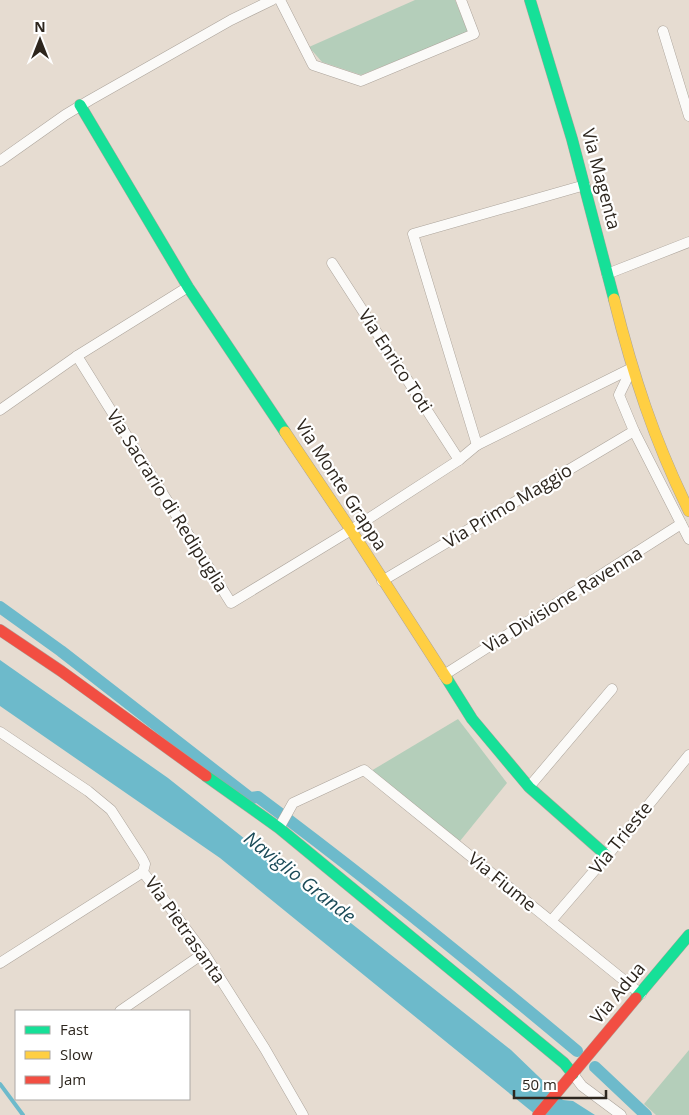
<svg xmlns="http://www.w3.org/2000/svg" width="689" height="1115" font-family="'Open Sans',sans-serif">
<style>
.green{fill:#b4ceba}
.water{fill:#6dbacb}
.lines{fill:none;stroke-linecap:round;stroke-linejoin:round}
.stream{stroke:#6dbacb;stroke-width:4}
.canal{stroke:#6dbacb;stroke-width:12}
.street-casing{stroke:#aca49b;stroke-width:11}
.fast-casing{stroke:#aca49b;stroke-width:12}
.slow-casing{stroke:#aca49b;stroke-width:12}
.jam-casing{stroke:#aca49b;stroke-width:12}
.street{stroke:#fbfaf8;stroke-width:10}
.fast{stroke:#16e098;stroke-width:11}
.slow{stroke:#ffcf43;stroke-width:11}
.jam{stroke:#f24e42;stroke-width:11}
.labels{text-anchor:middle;stroke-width:4.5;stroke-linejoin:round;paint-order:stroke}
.street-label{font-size:18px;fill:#2d261e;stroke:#fff}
.water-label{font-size:19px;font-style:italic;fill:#1b4b58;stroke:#fff}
</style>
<rect width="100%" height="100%" fill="#e6dcd1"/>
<g class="green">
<polygon points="415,0 455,0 468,32 361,75 322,62 309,47"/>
<polygon points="458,719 507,783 460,841 371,771"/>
<polygon points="689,1050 689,1115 656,1115 644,1104"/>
</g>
<polygon class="water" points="0,660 168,778 511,1050 563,1100 573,1101 595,1115 536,1115 220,858 0,706"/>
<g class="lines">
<polyline class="stream" points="0,1084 23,1115"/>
<g class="canal">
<path d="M 0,607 L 61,651 L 250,798 L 258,797 C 367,878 473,964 577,1051"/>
<polyline points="595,1067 646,1115"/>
</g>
<g class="street-casing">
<g id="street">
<polyline points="280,0 313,65 361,81 474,34 461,0"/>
<polyline points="663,31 689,116"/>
<polyline points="0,161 65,115 90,100 231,20 272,0"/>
<polyline points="585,185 413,234 477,445 632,368"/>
<polyline points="332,263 459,460"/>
<polyline points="607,274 689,242"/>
<polyline points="77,356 231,603 351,530 459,460 477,445"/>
<polyline points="632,368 619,395 634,431 689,539"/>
<polyline points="0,410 77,356 188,287"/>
<polyline points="382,581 634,431"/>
<polyline points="444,675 681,524"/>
<polyline points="0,732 88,791 111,810 142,858 145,864 143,872 204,953 265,1049 303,1115"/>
<polyline points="529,787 612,689"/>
<polyline points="279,828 293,803 364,770 641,994"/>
<polyline points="551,921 607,856 689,755"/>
<polyline points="0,963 143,872"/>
<polyline points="120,1011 204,953"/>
<polyline points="573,1074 582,1086 621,1115"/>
</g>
</g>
<g class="fast-casing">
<g id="fast">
<polyline points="530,0 572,139 614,299"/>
<polyline points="80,105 188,287 285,432"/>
<polyline points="447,679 472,719 529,787 607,856"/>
<polyline points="206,776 279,828 564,1063 573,1074"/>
<polyline points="636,998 689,935"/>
</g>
</g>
<g class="slow-casing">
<g id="slow">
<path d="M 614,299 C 633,375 654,440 689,511"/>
<polyline points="285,432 351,530 447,679"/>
</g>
</g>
<g class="jam-casing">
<g id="jam">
<polyline points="0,630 61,671 206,776"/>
<polyline points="538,1115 636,998"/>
</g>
</g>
<use href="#street" class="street"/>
<use href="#fast" class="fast"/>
<use href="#slow" class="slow"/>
<use href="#jam" class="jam"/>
</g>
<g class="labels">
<g class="street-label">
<text transform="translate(601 179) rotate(75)" y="6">Via Magenta</text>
<text transform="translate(395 361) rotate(57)" y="6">Via Enrico Toti</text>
<text transform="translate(341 485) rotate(57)" y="6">Via Monte Grappa</text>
<text transform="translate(167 501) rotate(58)" y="6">Via Sacrario di Redipuglia</text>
<text transform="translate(508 506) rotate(-31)" y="6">Via Primo Maggio</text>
<text transform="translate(563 600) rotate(-32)" y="6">Via Divisione Ravenna</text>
<text transform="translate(621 838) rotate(-51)" y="6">Via Trieste</text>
<text transform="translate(502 882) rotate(39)" y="6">Via Fiume</text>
<text transform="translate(185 930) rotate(55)" y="6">Via Pietrasanta</text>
<text transform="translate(618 993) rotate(-50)" y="6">Via Adua</text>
</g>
<g class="water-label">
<text transform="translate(300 877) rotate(38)" y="7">Naviglio Grande</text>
</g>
</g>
<rect x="15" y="1010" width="175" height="90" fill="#ffffff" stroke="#aba8a5"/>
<rect x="25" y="1026" width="25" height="8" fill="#16e098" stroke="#aba8a5"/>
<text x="60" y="1035" font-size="15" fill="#2d261e">Fast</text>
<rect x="25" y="1051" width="25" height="8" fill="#ffcf43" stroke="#aba8a5"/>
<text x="60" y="1060" font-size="15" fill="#2d261e">Slow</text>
<rect x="25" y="1076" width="25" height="8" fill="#f24e42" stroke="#aba8a5"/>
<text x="60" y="1085" font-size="15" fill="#2d261e">Jam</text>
<g transform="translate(40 40)" stroke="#ffffff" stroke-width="4" paint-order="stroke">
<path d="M0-4L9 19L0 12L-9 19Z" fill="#2d261e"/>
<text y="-8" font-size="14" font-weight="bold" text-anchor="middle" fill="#2d261e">N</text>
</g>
<path d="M514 1090v8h92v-8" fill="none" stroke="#2d261e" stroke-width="2.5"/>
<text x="522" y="1090" font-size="15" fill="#2d261e" stroke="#ffffff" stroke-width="4" paint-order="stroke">50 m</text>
</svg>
